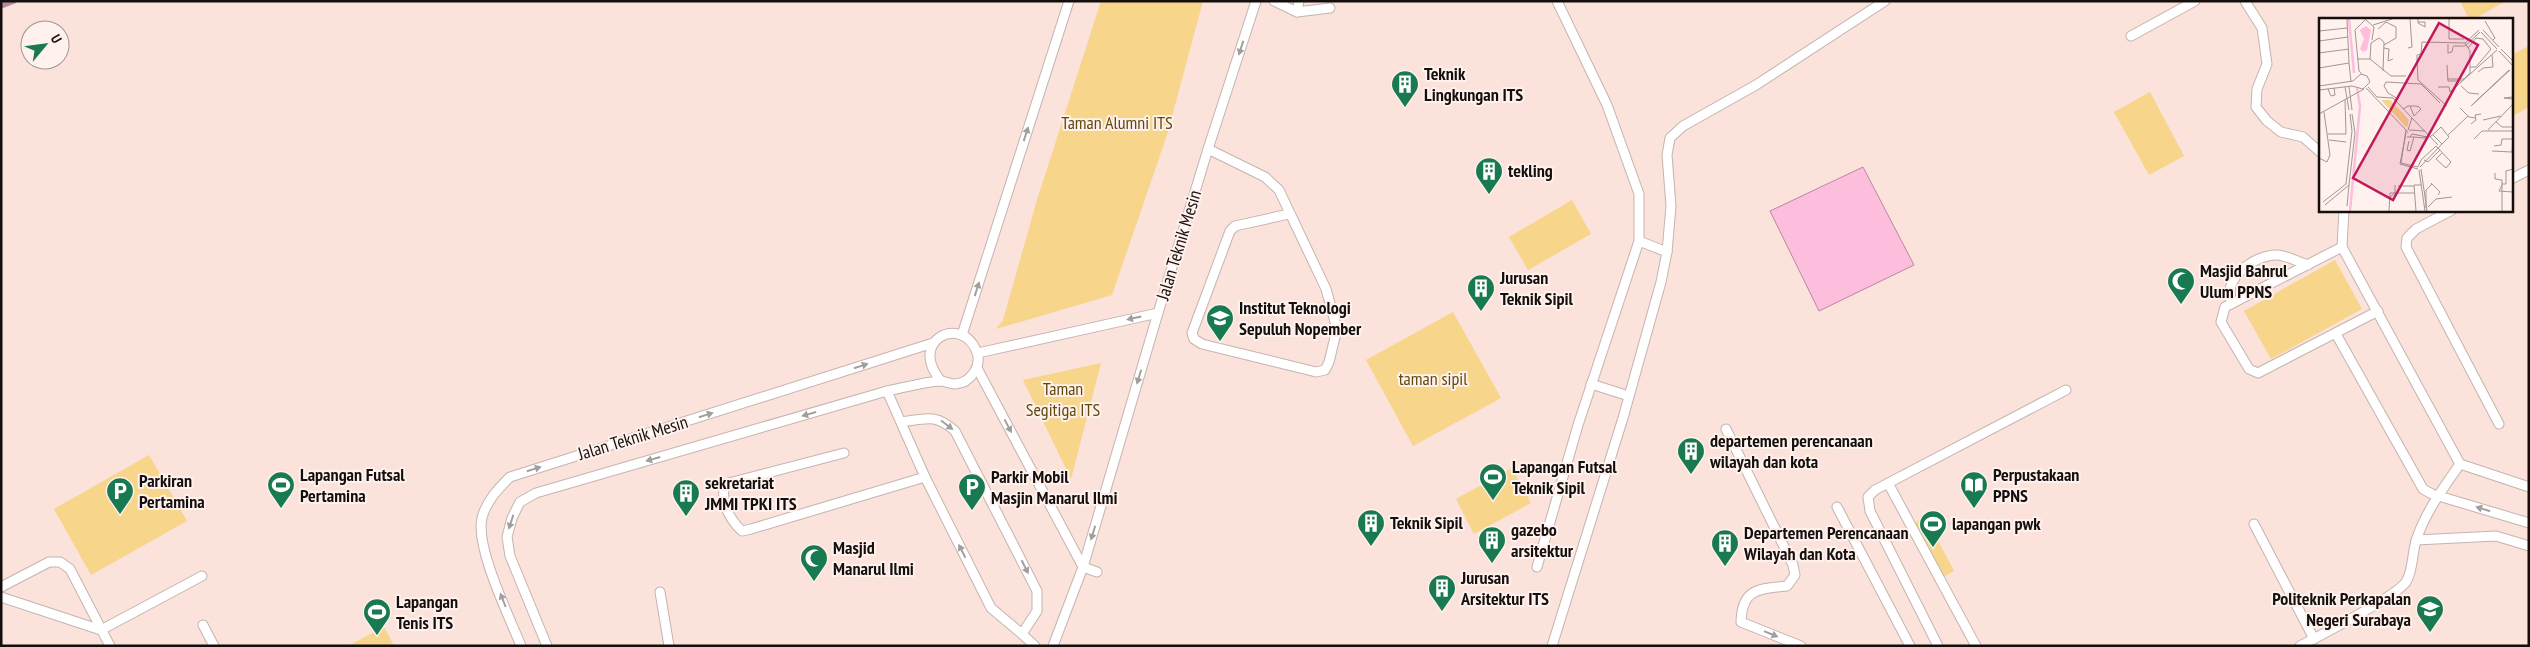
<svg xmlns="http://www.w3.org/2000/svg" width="2530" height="647" font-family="'PT Sans Narrow',sans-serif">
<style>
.built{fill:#fbe2da;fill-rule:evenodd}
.green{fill:#f7d58a}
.water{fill:#fdbddc;stroke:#b7899e}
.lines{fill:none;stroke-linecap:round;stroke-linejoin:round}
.stream{stroke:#b7899e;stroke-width:5.5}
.lane-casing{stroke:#c4b4b0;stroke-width:11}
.lane{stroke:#fff;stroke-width:9}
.oneway{fill:#a19f9e}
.labels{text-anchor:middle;stroke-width:4;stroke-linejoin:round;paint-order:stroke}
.poi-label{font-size:18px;font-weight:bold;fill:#140f0d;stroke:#fff1ed;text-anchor:start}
.park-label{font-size:18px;fill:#60490c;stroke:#fff1ed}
.street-label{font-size:18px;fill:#140f0d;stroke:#fff1ed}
.inset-river{fill:none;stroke:#fdbddc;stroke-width:2.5}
.inset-road{fill:none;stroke:#a19793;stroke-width:1}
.view{fill:#c2185b;fill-opacity:0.15;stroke:#c2185b;stroke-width:2.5}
.inset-edge{fill:none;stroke:#140f0d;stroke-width:2.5}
</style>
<rect width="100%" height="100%" fill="#fff1ed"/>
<path class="built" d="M 1,1 L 2529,1 L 2529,646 L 1,646 ZM 2320,19 L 2511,19 L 2511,210 L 2320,210 ZM 30,30 L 60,30 L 60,60 L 30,60 Z"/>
<g class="green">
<polygon points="1101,1 1203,1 1167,135 1112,295 996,329 1003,320 1037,200"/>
<polygon points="2460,1 2506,1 2474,19 2469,19"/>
<polygon points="2529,46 2529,107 2511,117 2511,55"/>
<polygon points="2150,92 2184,156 2149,175 2114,112"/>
<polygon points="1572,200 1591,234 1528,270 1509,237"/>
<polygon points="2335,260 2362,309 2271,359 2244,311"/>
<polygon points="1453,312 1501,398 1413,446 1366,360"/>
<polygon points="1101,363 1071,479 1023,380"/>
<polygon points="149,455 187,521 91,575 54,509"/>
<polygon points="1512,468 1531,503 1474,534 1456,499"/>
<polygon points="1925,516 1954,571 1941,578 1912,525"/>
<polygon points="384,627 394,646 348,646"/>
</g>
<polygon class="water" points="1863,167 1914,265 1819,311 1770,211"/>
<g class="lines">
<polyline class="stream" points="1,6 14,1"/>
<g class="lane-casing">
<g id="lane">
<polyline points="1274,1 1297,12 1299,1"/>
<polyline points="2245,1 2262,28 2267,64 2257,89 2256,107 2267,121 2281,132 2303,137 2320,152"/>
<polyline points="1297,12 1330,8"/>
<polyline points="2131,36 2195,1"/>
<polyline points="1208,149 1265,177 1279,190 1326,289 1337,329 1329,362 1325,370 1316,372 1202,344 1194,339 1192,333 1230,231 1235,226 1289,214"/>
<polyline points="2511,179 2529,170"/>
<polyline points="2344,210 2342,247 2460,464 2529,487"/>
<polyline points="2452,210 2416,229 2407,238 2406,247 2499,424"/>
<polyline points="1639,241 1667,252"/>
<polyline points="2342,247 2225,307 2221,322 2249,369 2258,373 2378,311"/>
<path d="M 2231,304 C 2231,300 2230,293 2230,289 C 2234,270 2260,254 2278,255 C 2288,256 2298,262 2308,265"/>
<polyline points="2336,334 2423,489 2432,494 2529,523"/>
<polyline points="962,335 1069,1"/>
<polyline points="978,353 1158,313 1208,149 1256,1"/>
<polyline points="977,368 1083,567 1097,572"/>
<polyline points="1591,384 1629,396"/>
<path d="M 887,391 L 925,477 L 991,608 L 1022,634 L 1037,611 L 1037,591 L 955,431 C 935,413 926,419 901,422"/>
<path d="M 1726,429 L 1793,565 L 1795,575 L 1787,586 C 1759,589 1742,588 1741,622 L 1801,646"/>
<path d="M 844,453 L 725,484 C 720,501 729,519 742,531 L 751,529 L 925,477"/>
<polyline points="1888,483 1976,646"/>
<polyline points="1837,507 1910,646"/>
<polyline points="2254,524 2314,639"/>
<polyline points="2416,540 2496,536 2529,546"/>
<polyline points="1537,567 1578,425 1639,241 1639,194 1607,105 1557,1"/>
<polyline points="1,587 49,562 60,562 70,569 110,646"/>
<polyline points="660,592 669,646"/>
<polyline points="1,597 101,630 202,576"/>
<polyline points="203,625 214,646"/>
<polyline points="1022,634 1035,646"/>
<path d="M 521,646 C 509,616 475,547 482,518 C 486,501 499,488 510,477 L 933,343"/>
<path d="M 547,646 L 510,556 L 507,537 L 512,518 L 520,502 L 536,493 L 887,391 C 904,388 923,382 940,381 C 945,381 950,384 955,384 C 971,383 983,365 976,350 C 961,315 907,340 941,381"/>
<polyline points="1053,646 1083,567 1158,313"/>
<polyline points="1552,646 1623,418 1661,282 1667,252 1671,206 1667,155 1670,138 1683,126 1756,85 1885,1"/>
<polyline points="1938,646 1870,511 1868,497 1875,490 2066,390"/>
<path d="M 2300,646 C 2321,635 2394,598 2406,582 C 2413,571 2412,554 2416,541 C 2424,514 2444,487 2460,464"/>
</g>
</g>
<use href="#lane" class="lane"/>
</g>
<defs><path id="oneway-solid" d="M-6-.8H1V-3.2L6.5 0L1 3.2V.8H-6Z" transform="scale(1.25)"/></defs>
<g class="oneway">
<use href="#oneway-solid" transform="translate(1241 48) rotate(108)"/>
<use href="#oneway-solid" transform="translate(1026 134) rotate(-72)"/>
<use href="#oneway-solid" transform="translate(977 289) rotate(-72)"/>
<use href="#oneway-solid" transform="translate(1134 318) rotate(168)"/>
<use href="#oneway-solid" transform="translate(861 366) rotate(-17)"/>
<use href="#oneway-solid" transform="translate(1139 377) rotate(107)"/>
<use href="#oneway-solid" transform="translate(809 414) rotate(164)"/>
<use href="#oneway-solid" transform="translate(706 415) rotate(-17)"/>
<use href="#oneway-solid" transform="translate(947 425) rotate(37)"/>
<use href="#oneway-solid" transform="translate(1008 426) rotate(62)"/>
<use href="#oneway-solid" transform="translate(653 459) rotate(164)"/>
<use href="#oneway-solid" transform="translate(534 469) rotate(-17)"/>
<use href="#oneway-solid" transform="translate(2483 509) rotate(-163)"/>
<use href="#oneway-solid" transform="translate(511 522) rotate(108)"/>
<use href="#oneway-solid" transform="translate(1093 533) rotate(107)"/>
<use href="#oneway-solid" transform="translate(962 551) rotate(-117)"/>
<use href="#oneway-solid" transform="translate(1025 567) rotate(63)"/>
<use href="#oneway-solid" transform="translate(503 600) rotate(-111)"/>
<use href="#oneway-solid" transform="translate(1771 634) rotate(22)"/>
</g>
<defs>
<g id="building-pin" transform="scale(1.4375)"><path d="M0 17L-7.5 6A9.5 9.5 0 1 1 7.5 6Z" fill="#197950" stroke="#fff1ed"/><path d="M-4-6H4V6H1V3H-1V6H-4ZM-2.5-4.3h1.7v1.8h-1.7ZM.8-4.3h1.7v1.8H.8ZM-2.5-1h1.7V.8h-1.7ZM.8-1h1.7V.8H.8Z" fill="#fff"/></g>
<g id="mosque-pin" transform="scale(1.4375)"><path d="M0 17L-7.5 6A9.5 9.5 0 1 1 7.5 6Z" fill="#197950" stroke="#fff1ed"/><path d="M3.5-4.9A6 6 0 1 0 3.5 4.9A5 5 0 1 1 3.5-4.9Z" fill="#fff"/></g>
<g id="university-pin" transform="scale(1.4375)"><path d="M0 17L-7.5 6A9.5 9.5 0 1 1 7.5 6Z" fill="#197950" stroke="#fff1ed"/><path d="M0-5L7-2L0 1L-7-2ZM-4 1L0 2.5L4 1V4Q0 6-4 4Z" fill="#fff"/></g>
<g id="stadium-pin" transform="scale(1.4375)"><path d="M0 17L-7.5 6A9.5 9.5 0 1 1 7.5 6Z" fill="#197950" stroke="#fff1ed"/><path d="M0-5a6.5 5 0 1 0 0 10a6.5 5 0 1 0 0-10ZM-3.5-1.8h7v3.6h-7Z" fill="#fff"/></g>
<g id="library-pin" transform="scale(1.4375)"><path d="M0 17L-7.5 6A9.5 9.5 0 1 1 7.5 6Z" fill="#197950" stroke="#fff1ed"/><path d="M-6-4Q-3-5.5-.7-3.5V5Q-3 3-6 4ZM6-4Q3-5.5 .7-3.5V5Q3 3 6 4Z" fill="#fff"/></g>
<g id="parking-pin" transform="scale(1.4375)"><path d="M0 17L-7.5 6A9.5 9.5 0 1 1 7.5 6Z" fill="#197950" stroke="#fff1ed"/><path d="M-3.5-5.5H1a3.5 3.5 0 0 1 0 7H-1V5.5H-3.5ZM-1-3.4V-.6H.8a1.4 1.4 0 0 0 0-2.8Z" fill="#fff"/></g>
</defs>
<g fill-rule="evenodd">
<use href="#building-pin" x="1405" y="84"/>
<use href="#building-pin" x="1489" y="171"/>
<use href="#mosque-pin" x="2181" y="281"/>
<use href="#building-pin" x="1481" y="288"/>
<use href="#university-pin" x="1220" y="318"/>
<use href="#building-pin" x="1691" y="451"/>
<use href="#stadium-pin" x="1493" y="477"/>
<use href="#stadium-pin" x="281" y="485"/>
<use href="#library-pin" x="1974" y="485"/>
<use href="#parking-pin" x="972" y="487"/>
<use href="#parking-pin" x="120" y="491"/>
<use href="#building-pin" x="686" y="493"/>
<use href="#building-pin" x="1371" y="523"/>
<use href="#stadium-pin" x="1933" y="524"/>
<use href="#building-pin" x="1492" y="540"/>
<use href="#building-pin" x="1725" y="543"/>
<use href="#mosque-pin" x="814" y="558"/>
<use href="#building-pin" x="1442" y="588"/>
<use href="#university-pin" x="2430" y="609"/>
<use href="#stadium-pin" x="377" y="612"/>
</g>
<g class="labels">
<g class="poi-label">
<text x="1424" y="80">Teknik<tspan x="1424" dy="21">Lingkungan ITS</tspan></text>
<text x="1508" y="177">tekling</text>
<text x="2200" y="277">Masjid Bahrul<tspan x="2200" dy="21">Ulum PPNS</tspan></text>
<text x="1500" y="284">Jurusan<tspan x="1500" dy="21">Teknik Sipil</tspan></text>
<text x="1239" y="314">Institut Teknologi<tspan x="1239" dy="21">Sepuluh Nopember</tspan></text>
<text x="1710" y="447">departemen perencanaan<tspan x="1710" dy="21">wilayah dan kota</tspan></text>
<text x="1512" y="473">Lapangan Futsal<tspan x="1512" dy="21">Teknik Sipil</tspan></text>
<text x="300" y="481">Lapangan Futsal<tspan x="300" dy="21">Pertamina</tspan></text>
<text x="1993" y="481">Perpustakaan<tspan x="1993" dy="21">PPNS</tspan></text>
<text x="991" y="483">Parkir Mobil<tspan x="991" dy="21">Masjin Manarul Ilmi</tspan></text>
<text x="139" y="487">Parkiran<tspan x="139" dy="21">Pertamina</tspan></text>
<text x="705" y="489">sekretariat<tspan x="705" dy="21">JMMI TPKI ITS</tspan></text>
<text x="1390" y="529">Teknik Sipil</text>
<text x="1952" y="530">lapangan pwk</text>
<text x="1511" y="536">gazebo<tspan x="1511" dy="21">arsitektur</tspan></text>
<text x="1744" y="539">Departemen Perencanaan<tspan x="1744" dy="21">Wilayah dan Kota</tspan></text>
<text x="833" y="554">Masjid<tspan x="833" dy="21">Manarul Ilmi</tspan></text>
<text x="1461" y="584">Jurusan<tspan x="1461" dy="21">Arsitektur ITS</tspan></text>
<text x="2411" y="605" text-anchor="end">Politeknik Perkapalan<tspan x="2411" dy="21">Negeri Surabaya</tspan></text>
<text x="396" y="608">Lapangan<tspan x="396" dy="21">Tenis ITS</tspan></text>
</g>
<g class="park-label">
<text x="1117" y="129">Taman Alumni ITS</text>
<text x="1433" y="385">taman sipil</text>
<text x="1063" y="395">Taman<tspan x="1063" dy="21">Segitiga ITS</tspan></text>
</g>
<g class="street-label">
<text transform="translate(1179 245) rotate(-73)" y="6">Jalan Teknik Mesin</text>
<text transform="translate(633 438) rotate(-17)" y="6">Jalan Teknik Mesin</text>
</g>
</g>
<g transform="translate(2319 18)">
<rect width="194" height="194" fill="#fff1ed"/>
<path d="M 62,82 L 71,82 L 82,93 L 90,102 L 88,110 Z" fill="#f7d58a"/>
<path d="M 47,8 L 52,12 L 48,32 L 44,34 L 41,31 L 45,21 L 41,12 Z" fill="#fdbddc"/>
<path class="inset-river" d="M 30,1 L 35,55M 31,193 L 41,88 L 38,70"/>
<path class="inset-road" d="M 46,1 L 55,9 L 53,22M 99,1 L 99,5 L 106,9 L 106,4 L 99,4M 130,1 L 130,21 L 145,21M 166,3 L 176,20 L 174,22M 54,7 L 73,1M 59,11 L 67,4 L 77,9 L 77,20 L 65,27M 164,12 L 180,29M 0,13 L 28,10M 162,14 L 178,31M 0,23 L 29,19M 129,26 L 129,35 L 133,34 L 134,29M 134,28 L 146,28 L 161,14M 65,30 L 70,31 L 69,43 L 74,41M 89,30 L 93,29 L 91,1M 149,30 L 157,20 L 164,21 L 172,31 L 157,49 L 151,49M 182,31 L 194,43M 180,33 L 194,48M 0,35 L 30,31M 38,41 L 51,41 L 72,58 L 87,58M 51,41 L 52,25 L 60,20 L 65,24 L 64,53M 30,45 L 32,64M 128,47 L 129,63 L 143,63 L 151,55 L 151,33 L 146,25M 0,50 L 30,45 L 28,1M 190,52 L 152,88 L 191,52M 159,54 L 164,50 L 174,49 L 173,37M 43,56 L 40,53 L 36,12 L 47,1M 128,61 L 145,61M 0,68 L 34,63 L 42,56 L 48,58 L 51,64 L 44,71 L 33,68 L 0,72M 142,68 L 150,75 L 160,76M 26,69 L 30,92M 30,69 L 33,92M 49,69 L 58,79 L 74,80 L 93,100 L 89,112M 119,69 L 130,69 L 131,74 L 178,32M 47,70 L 87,112M 9,71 L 12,78 L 16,77 L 15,70M 194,79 L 185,80 L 194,81M 76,82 L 79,81 L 69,75 L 65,68 L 67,64 L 102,66 L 121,85M 128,88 L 99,62 L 98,42 L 98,37 L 102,36 L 103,24 L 146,25 L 160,12M 141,90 L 150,99 L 156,100M 84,91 L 89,88 L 97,88 L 100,89 L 102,91 L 95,98 L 91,88M 0,96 L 45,71M 93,100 L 119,127M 164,102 L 182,98M 177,104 L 183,109 L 194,109M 152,106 L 157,102 L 156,97 L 162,96M 90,112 L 106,113M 169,112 L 194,86M 87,115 L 81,146 L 99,151M 89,115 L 87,112 L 82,145 L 99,149M 9,116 L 27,116 L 26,82M 129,117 L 149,98M 88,119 L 95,119 L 105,120 L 108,119 L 93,116 L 91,119M 111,119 L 119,112 L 122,109 L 130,119 L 123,126 L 114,117M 155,121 L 163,113 L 194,113M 10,122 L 27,124M 90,123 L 88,132 L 91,133 L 95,119M 175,128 L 182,127 L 183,121 L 193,121M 173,133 L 193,134 L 194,121M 0,140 L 8,144 L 11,137 L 5,94M 105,142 L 109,144 L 121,132M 99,149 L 102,142 L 117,128 L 132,144 L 127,150 L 117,141 L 123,135M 101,149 L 123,126M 102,151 L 108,193M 100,152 L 106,193M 176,155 L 176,161 L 183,162 L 183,193M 112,165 L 121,174 L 119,177M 183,166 L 187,166 L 187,153 L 194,151M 183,167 L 180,173 L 194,174M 79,168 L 95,168M 70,180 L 76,175 L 76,167M 4,184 L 27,166 L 33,113 L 31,96M 6,187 L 30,167 L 36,115 L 33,96M 28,188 L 30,167M 109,189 L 117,181 L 133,179M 107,190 L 107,172 L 113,166M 70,193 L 71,175 L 95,175M 97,193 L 95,167 L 102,167"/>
<path class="view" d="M 120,5 L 159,27 L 74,182 L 34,160 Z"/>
<rect width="194" height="194" class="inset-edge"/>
</g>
<rect width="2530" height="647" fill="none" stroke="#140f0d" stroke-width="5"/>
<g transform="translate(45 45) rotate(61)"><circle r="24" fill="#fff1ed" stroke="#a19793"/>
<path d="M0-4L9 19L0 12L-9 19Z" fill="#197950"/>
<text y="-8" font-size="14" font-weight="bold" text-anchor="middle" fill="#140f0d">U</text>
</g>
</svg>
